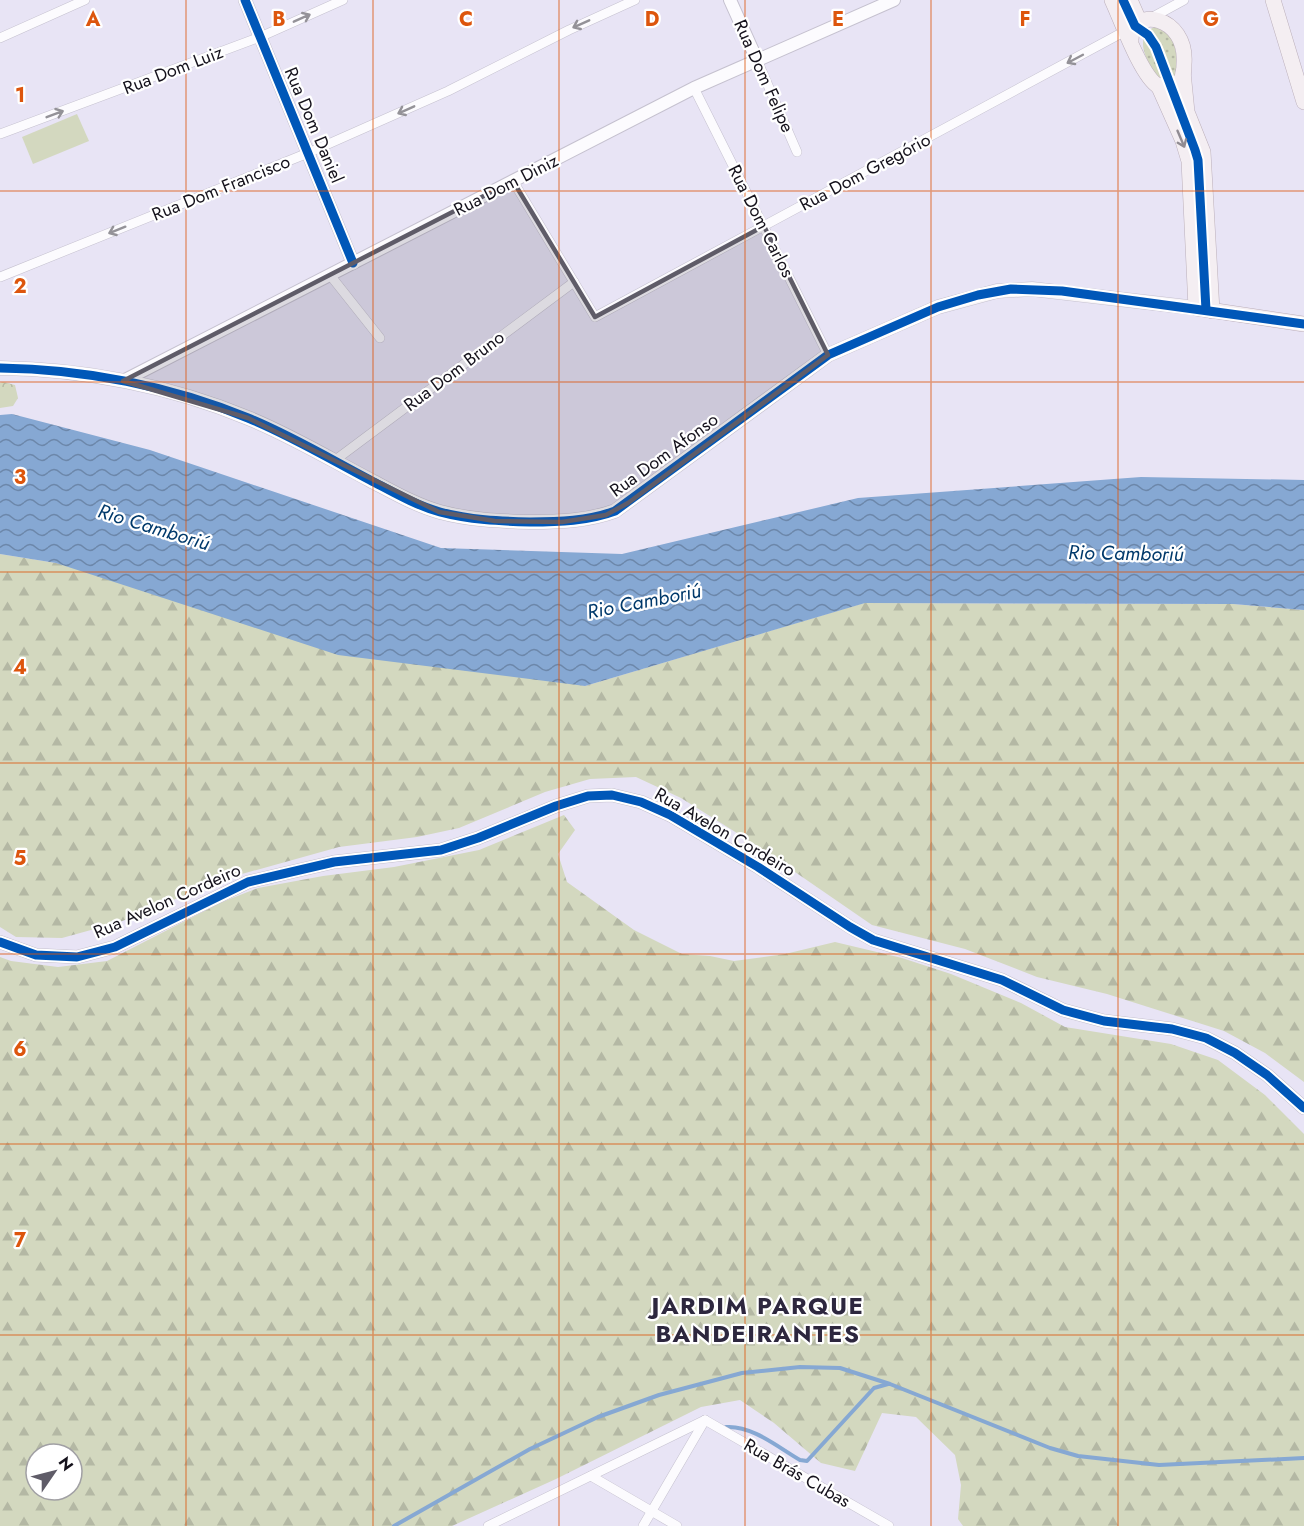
<svg xmlns="http://www.w3.org/2000/svg" width="1304" height="1526" font-family="Jost,sans-serif">
<style>
.grass{fill:url(#grass-dots)}
.forest{fill:url(#forest-firs);fill-rule:evenodd}
.park{fill:url(#park-crowns)}
.garden{fill:#d3d8bf}
.water{fill:url(#water-waves)}
.lines{fill:none;stroke-linecap:round;stroke-linejoin:round}
.stream{stroke:#86a8d3;stroke-width:4}
.minor-casing{stroke:#c5c1cf;stroke-width:10}
.tertiary-casing{stroke:#c5c1cf;stroke-width:14}
.secondary-casing{stroke:#c5c1cf;stroke-width:15}
.primary-casing{stroke:#bbafba;stroke-width:16}
.minor{stroke:#fcfbfe;stroke-width:9}
.tertiary{stroke:#fcfbfe;stroke-width:12}
.secondary{stroke:#f8f5f8;stroke-width:14}
.primary{stroke:#f4eef2;stroke-width:15}
.cycleway-casing{stroke:#fff;stroke-width:13}
.cycleway{stroke:#0057b8;stroke-width:9}
.oneway{stroke:#949298}
.oneway2{stroke:#908b92}
.marked{fill:#5f5c68;fill-opacity:0.2;stroke:#5f5c68;stroke-width:4.5;stroke-linejoin:round}
.grid{fill:none;stroke:#dd550d;stroke-width:1.5;stroke-opacity:0.55}
.labels{text-anchor:middle;stroke-width:4.5;stroke-linejoin:round;paint-order:stroke}
.street-label{font-size:18px;fill:#15121c;stroke:#fff}
.water-label{font-size:20px;font-style:italic;fill:#00396b;stroke:#fff}
.district-label{font-size:24px;font-weight:bold;letter-spacing:1.5px;fill:#2d273e;stroke:#fff}
.grid-label{font-size:20px;text-anchor:middle;font-weight:bold;fill:#dd550d;stroke:#fff;stroke-width:4.5;stroke-linejoin:round;paint-order:stroke}
</style>
<defs>
<pattern id="grass-dots" width="8" height="8" patternUnits="userSpaceOnUse" patternTransform="scale(1.5)"><rect width="8" height="8" fill="#d3d8bf"/><path d="M2 2h.1M6 6h.1" fill="none" stroke="#b4b8a4" stroke-width="1.8" stroke-linecap="round"/></pattern>
<pattern id="forest-firs" width="22" height="20" patternUnits="userSpaceOnUse" patternTransform="scale(1.5)"><rect width="22" height="20" fill="#d3d8bf"/><path d="M5 1l3.5 6h-7zM16 11l3.5 6h-7z" fill="#b4b8a4"/></pattern>
<pattern id="park-crowns" width="20" height="18" patternUnits="userSpaceOnUse" patternTransform="scale(1.5)"><rect width="20" height="18" fill="#d3d8bf"/><path d="M2 6a3 3 0 1 1 6 0M12 15a3 3 0 1 1 6 0" fill="none" stroke="#b4b8a4"/></pattern>
<pattern id="water-waves" width="16" height="10" patternUnits="userSpaceOnUse" patternTransform="scale(1.5)"><rect width="16" height="10" fill="#86a8d3"/><path d="M0 5q4-4 8 0t8 0" fill="none" stroke="#6c87aa"/></pattern>
</defs>
<rect width="100%" height="100%" fill="#e8e4f5"/>
<path class="grass" d="M 1154,27 L 1171,31 L 1178,61 L 1176,75 L 1169,80 L 1158,78 C 1148,63 1132,38 1154,27 Z"/>
<g class="forest">
<polygon points="0,554 56,563 585,686 864,603 1233,604 1304,610 1304,1082 1265,1053 1224,1031 1107,994 1037,977 965,949 872,925 756,845 681,798 636,777 590,779 545,792 459,828 417,837 339,847 224,879 120,922 62,938 16,937 0,927"/>
<path d="M 564,815 L 575,830 L 558,854 L 567,882 L 634,930 L 682,954 L 710,956 L 734,961 L 785,954 L 835,942 L 902,958 L 951,974 L 1021,1003 L 1065,1027 L 1171,1044 L 1218,1060 L 1265,1095 L 1304,1134 L 1304,1526 L 963,1526 L 958,1519 L 961,1485 L 955,1455 L 916,1417 L 882,1413 L 855,1471 L 821,1463 L 774,1423 L 740,1400 L 701,1407 L 556,1479 L 452,1526 L 0,1526 L 0,957 L 11,961 L 58,967 L 107,961 L 222,902 L 258,888 L 323,876 L 394,867 L 479,850 ZM 36,1454 L 72,1454 L 72,1490 L 36,1490 Z"/>
</g>
<polygon class="park" points="3,382 15,385 18,398 13,406 0,408 0,383"/>
<polygon class="garden" points="77,114 89,141 33,164 22,137"/>
<polygon class="water" points="12,414 150,450 441,548 622,554 858,498 1141,477 1304,480 1304,610 1233,604 865,603 585,686 338,655 56,563 0,554 0,415"/>
<g class="lines">
<g class="stream">
<path d="M 726,1427 C 752,1425 779,1448 800,1460 L 807,1461 L 874,1388 L 888,1384"/>
<polyline points="394,1526 530,1449 598,1417 659,1395 742,1373 800,1367 840,1368 890,1384 1050,1448 1078,1456 1159,1465 1304,1458"/>
</g>
<g class="minor-casing">
<g id="minor">
<polyline points="1151,18 1184,0"/>
<polyline points="0,38 85,0"/>
<polyline points="757,60 797,152"/>
<polyline points="694,88 828,355"/>
<polyline points="0,134 260,37 343,0"/>
<polyline points="513,181 595,317 1129,29"/>
<polyline points="330,275 380,338"/>
<polyline points="0,277 308,153 448,91 569,30 635,0"/>
<polyline points="334,461 574,282"/>
<polyline points="705,1420 889,1526"/>
<polyline points="591,1476 677,1526"/>
<polyline points="488,1526 705,1420"/>
<polyline points="643,1526 705,1420"/>
</g>
</g>
<g class="tertiary-casing">
<g id="tertiary">
<polyline points="245,0 353,263"/>
<polyline points="730,0 757,60"/>
<polyline points="123,381 694,88 894,0"/>
<polyline points="0,942 36,955 77,957 115,947 248,882 334,862 441,850 478,838 556,806 588,796 612,795 641,802 670,815 758,867 850,927 873,940 1002,980 1063,1010 1104,1021 1172,1029 1206,1038 1235,1053 1267,1075 1304,1108"/>
</g>
</g>
<g class="secondary-casing">
<path id="secondary" d="M 0,368 C 84,369 171,386 248,418 C 290,435 330,459 370,480 C 393,492 415,505 440,512 C 470,520 499,521 530,522 C 559,522 588,521 615,511 L 828,355 L 938,307 L 997,291 L 1032,289 L 1196,308"/>
</g>
<g class="primary-casing">
<g id="primary">
<path d="M 1112,0 C 1121,19 1141,76 1158,86 C 1164,89 1174,87 1179,82 C 1184,77 1184,70 1184,64 C 1188,15 1130,5 1131,41"/>
<polyline points="1130,0 1140,23"/>
<polyline points="1273,0 1304,102"/>
<polyline points="1183,72 1187,112 1203,152 1212,311"/>
<polyline points="1158,85 1183,141 1189,161 1196,308 1304,324"/>
</g>
</g>
<use href="#minor" class="minor"/>
<use href="#tertiary" class="tertiary"/>
<use href="#secondary" class="secondary"/>
<use href="#primary" class="primary"/>
<g class="cycleway-casing">
<g id="cycleway">
<polyline points="245,0 353,263"/>
<polyline points="1123,0 1135,26 1148,35 1156,47 1195,150 1198,160 1206,310"/>
<path d="M 0,368 C 84,369 171,386 248,418 C 290,435 330,459 370,480 C 393,492 415,505 440,512 C 470,520 499,521 530,522 C 559,522 588,521 615,511 L 828,355 L 938,307 L 978,295 L 1011,289 L 1062,291 L 1304,324"/>
<polyline points="0,942 36,955 77,957 115,947 248,882 334,862 441,850 478,838 556,806 588,796 612,795 641,802 670,815 758,867 850,927 873,940 1002,980 1063,1010 1104,1021 1172,1029 1206,1038 1235,1053 1267,1075 1304,1108"/>
</g>
</g>
<use href="#cycleway" class="cycleway"/>
</g>
<defs><path id="oneway-shaft" d="M-6 0H5M1.5-3L5.5 0L1.5 3" fill="none" stroke-width="1.6" stroke-linecap="round" stroke-linejoin="round" transform="scale(1.5)"/></defs>
<g class="oneway">
<use href="#oneway-shaft" transform="translate(302 18) rotate(-24)"/>
<use href="#oneway-shaft" transform="translate(581 24) rotate(156)"/>
<use href="#oneway-shaft" transform="translate(1075 59) rotate(152)"/>
<use href="#oneway-shaft" transform="translate(406 110) rotate(156)"/>
<use href="#oneway-shaft" transform="translate(55 114) rotate(-21)"/>
<use href="#oneway-shaft" transform="translate(117 230) rotate(158)"/>
</g>
<use class="oneway2" href="#oneway-shaft" transform="translate(1181 139) rotate(67)"/>
<path class="marked" d="M 513,181 L 595,317 L 764,226 L 828,355 L 628,503 L 606,515 L 562,522 L 495,521 L 439,512 L 248,418 L 123,381 Z"/>
<path class="grid" d="M 186,0 L 186,1526M 373,0 L 373,1526M 559,0 L 559,1526M 745,0 L 745,1526M 931,0 L 931,1526M 1118,0 L 1118,1526M 0,191 L 1304,191M 0,382 L 1304,382M 0,572 L 1304,572M 0,763 L 1304,763M 0,954 L 1304,954M 0,1144 L 1304,1144M 0,1335 L 1304,1335"/>
<g class="labels">
<g class="street-label">
<text transform="translate(173 70) rotate(-21)" y="6">Rua Dom Luiz</text>
<text transform="translate(764 76) rotate(66)" y="6">Rua Dom Felipe</text>
<text transform="translate(314 125) rotate(67)" y="6">Rua Dom Daniel</text>
<text transform="translate(865 172) rotate(-28)" y="6">Rua Dom Gregório</text>
<text transform="translate(506 185) rotate(-27)" y="6">Rua Dom Diniz</text>
<text transform="translate(221 188) rotate(-22)" y="6">Rua Dom Francisco</text>
<text transform="translate(761 221) rotate(63)" y="6">Rua Dom Carlos</text>
<text transform="translate(454 371) rotate(-37)" y="6">Rua Dom Bruno</text>
<text transform="translate(664 455) rotate(-36)" y="6">Rua Dom Afonso</text>
<text transform="translate(725 832) rotate(30)" y="6">Rua Avelon Cordeiro</text>
<text transform="translate(167 901) rotate(-24)" y="6">Rua Avelon Cordeiro</text>
<text transform="translate(797 1473) rotate(30)" y="6">Rua Brás Cubas</text>
</g>
<g class="water-label">
<text transform="translate(154 527) rotate(17)" y="7">Rio Camboriú</text>
<text transform="translate(1126 553) rotate(1)" y="7">Rio Camboriú</text>
<text transform="translate(644 601) rotate(-11)" y="7">Rio Camboriú</text>
</g>
<g class="district-label">
<text x="758" y="1314">JARDIM PARQUE<tspan x="758" dy="28">BANDEIRANTES</tspan></text>
</g>
</g>
<g class="grid-label">
<text x="93" y="26">A</text>
<text x="279" y="26">B</text>
<text x="466" y="26">C</text>
<text x="652" y="26">D</text>
<text x="838" y="26">E</text>
<text x="1025" y="26">F</text>
<text x="1211" y="26">G</text>
<text x="20" y="102">1</text>
<text x="20" y="293">2</text>
<text x="20" y="484">3</text>
<text x="20" y="674">4</text>
<text x="20" y="865">5</text>
<text x="20" y="1056">6</text>
<text x="20" y="1247">7</text>
</g>
<g transform="translate(54 1472) rotate(55)"><circle r="28" fill="#ffffff" stroke="#a1a0a4" stroke-width="1.5"/>
<path d="M0-4.5L10 22L0 15L-10 22Z" fill="#5f5c68"/>
<text y="-9" font-size="16" font-weight="bold" text-anchor="middle" fill="#15121c">N</text>
</g>
</svg>
